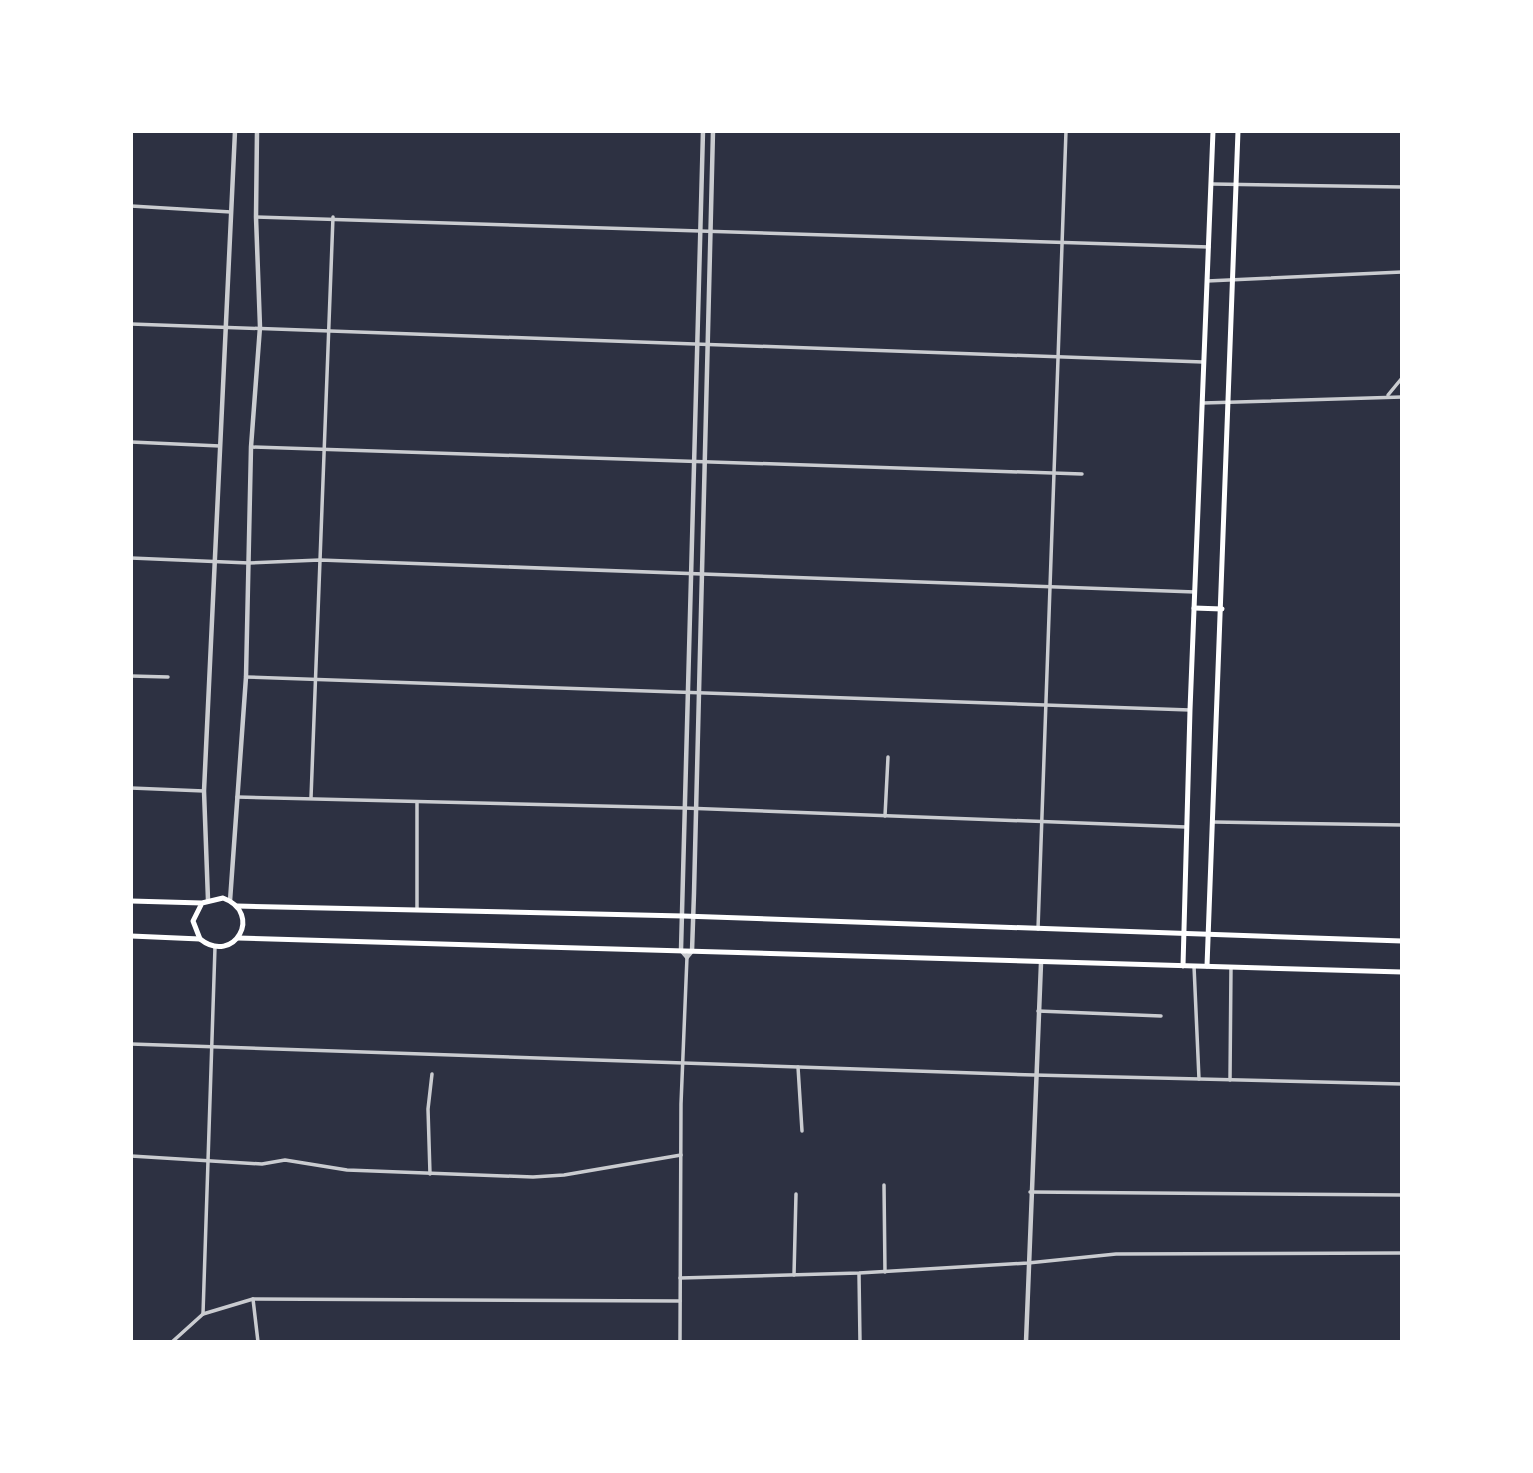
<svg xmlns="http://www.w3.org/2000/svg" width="1533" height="1473" font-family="'Work Sans',sans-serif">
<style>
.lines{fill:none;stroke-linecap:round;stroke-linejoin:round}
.minor{stroke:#caccd0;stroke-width:3.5}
.tertiary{stroke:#caccd0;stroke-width:4.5}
.secondary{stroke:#fff;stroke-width:5}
</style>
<rect width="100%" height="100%" fill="#2d3142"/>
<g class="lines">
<g class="minor">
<polyline points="1212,184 1402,187"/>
<polyline points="131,206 231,212"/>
<polyline points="256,217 1209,247"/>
<polyline points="1207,281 1402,272"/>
<polyline points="131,324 1203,362"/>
<polyline points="1388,395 1402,378"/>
<polyline points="1203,403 1402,397"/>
<polyline points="131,442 220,446"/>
<polyline points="252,447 1082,474"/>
<polyline points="131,558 249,563 320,560 1195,592"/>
<polyline points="131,676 168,677"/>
<polyline points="246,677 1190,710"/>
<polyline points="131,788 204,791"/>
<polyline points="237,797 684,808 1186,827"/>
<polyline points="311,798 333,217"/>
<polyline points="885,816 888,757"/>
<polyline points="1214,822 1402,825"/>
<polyline points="417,910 417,802"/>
<polyline points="1038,929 1066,131"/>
<polyline points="1194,966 1199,1079"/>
<polyline points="1038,1011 1161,1016"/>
<polyline points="131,1044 1034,1075 1402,1084"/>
<polyline points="798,1067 802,1131"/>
<polyline points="1230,1080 1231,967"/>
<polyline points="131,1156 262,1164 285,1160 347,1170 533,1177 564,1175 681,1155"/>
<polyline points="430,1174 428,1109 432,1074"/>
<polyline points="884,1185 885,1272"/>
<polyline points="1030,1192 1402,1195"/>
<polyline points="859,1274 860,1342"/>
<polyline points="794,1275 796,1194"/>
<polyline points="680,1278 859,1273 1028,1263 1116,1254 1402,1253"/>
<polyline points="253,1299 258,1342"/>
<polyline points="203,1314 253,1299 680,1301"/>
<polyline points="172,1342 203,1314 215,947"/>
<polyline points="680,1342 681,1104 687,957"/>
</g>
<g class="tertiary">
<polyline points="703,131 681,950 687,957 692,951 694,893 713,131"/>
<polyline points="208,900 204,791 235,131"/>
<polyline points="230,901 246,677 251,447 260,327 256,217 257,131"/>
<polyline points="1026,1342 1041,963"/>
</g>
<g class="secondary">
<polyline points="1194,608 1222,609"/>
<path d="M 131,901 L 202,903 L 223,898 C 264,913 234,966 200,939 L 193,921 L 202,903"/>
<polyline points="237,906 683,916 1402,941"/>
<polyline points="131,936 200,939"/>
<polyline points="238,938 1402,972"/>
<polyline points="1183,966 1190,710 1213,131"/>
<polyline points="1207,966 1238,131"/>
</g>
</g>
<rect width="1533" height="1473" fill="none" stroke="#ffffff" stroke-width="266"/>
</svg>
